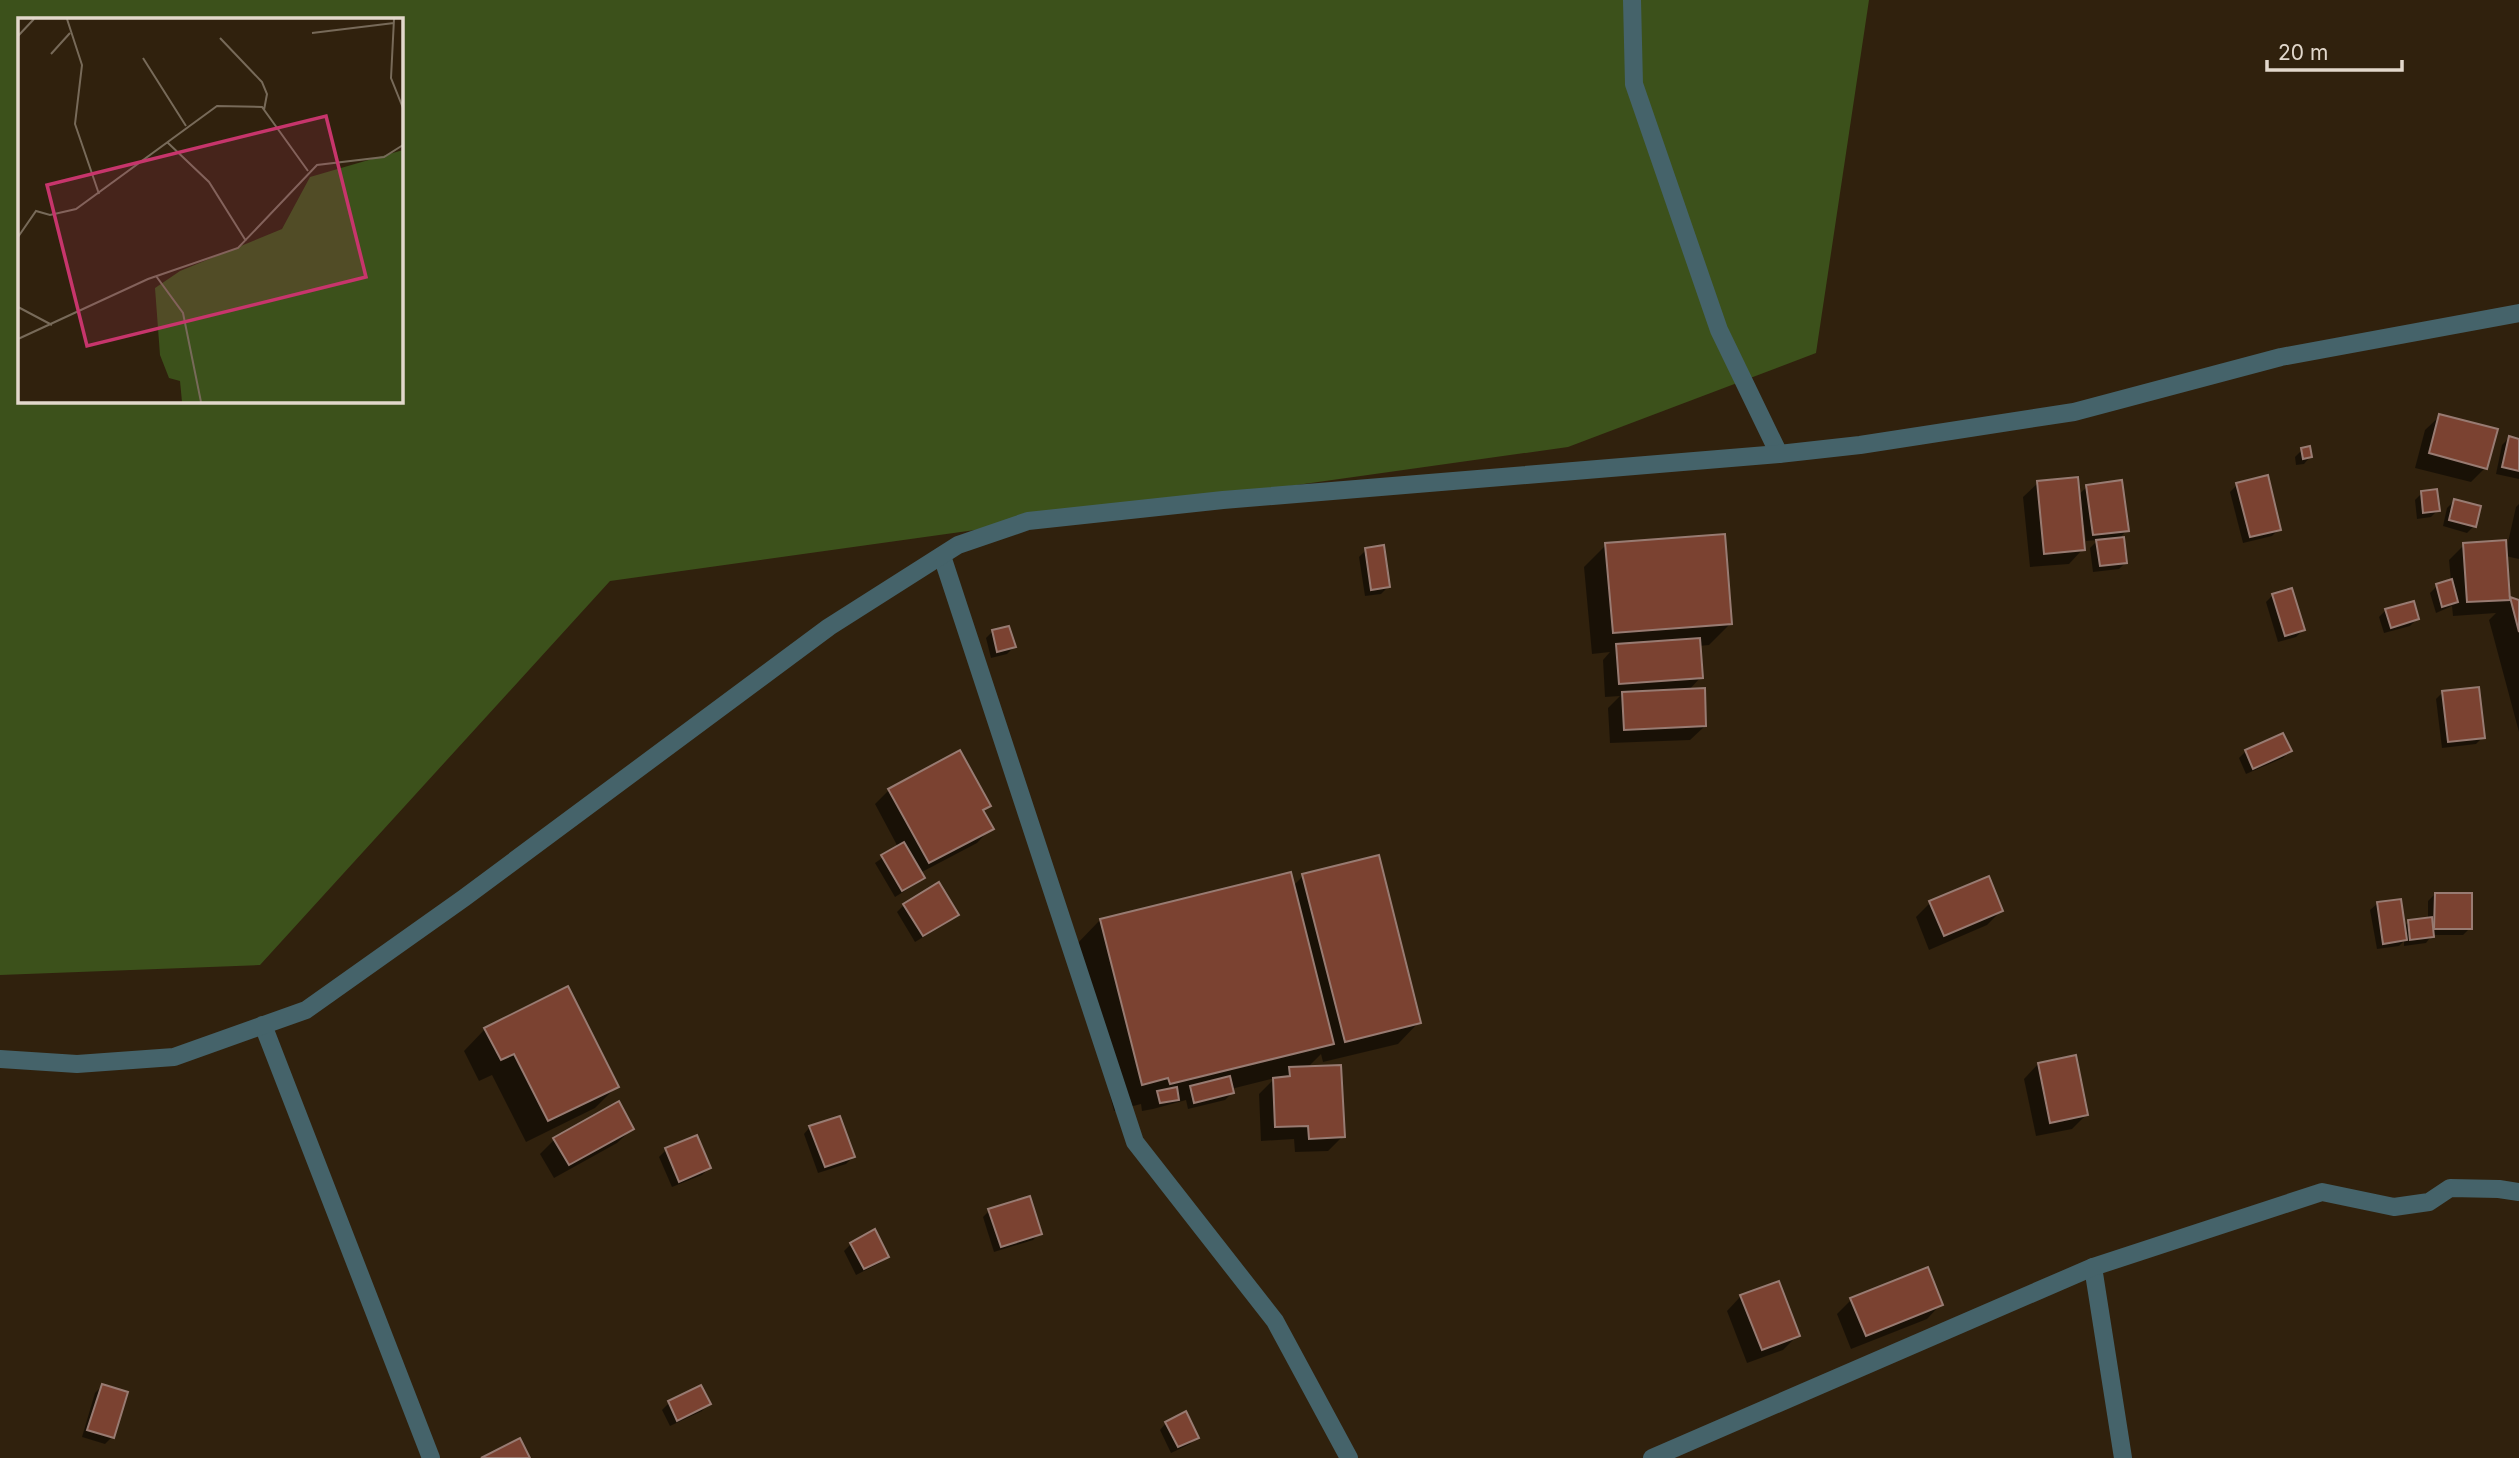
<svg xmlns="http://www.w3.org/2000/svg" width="2519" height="1458" font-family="Inter,sans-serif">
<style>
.forest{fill:#3c511b;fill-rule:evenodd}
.shadow{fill:#0007}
.building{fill:#7b4231;stroke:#987b72;stroke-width:2}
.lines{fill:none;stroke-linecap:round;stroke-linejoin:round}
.minor{stroke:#45636a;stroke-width:18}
.inset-road{fill:none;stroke:#776a59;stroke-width:2}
.view{fill:#c7356c;fill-opacity:0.15;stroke:#c7356c;stroke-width:3.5}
.inset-edge{fill:none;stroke:#e2d8cc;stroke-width:3.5}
</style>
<rect width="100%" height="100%" fill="#30210d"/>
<path class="forest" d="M 0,0 L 1869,0 L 1816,353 L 1568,447 L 610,581 L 260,965 L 0,975 ZM 19,19 L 401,19 L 401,401 L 19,401 Z"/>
<g class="shadow">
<polygon points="2440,416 2485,468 2471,482 2415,468 2425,430"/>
<polygon points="2509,438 2519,441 2519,479 2496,474 2502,445"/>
<polygon points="2302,450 2310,457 2304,464 2296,465 2295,457"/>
<polygon points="2038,483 2078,495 2087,487 2127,530 2119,539 2126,562 2119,569 2093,572 2090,548 2098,540 2086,541 2084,525 2081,525 2083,549 2069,564 2030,567 2023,497"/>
<polygon points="2237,485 2279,529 2272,536 2243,543 2230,492"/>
<polygon points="2422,493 2438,510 2431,517 2417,519 2415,500"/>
<polygon points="2454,501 2474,526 2467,533 2443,526 2447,508"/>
<polygon points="2519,504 2519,559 2505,556 2508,599 2519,602 2519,732 2489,620 2496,613 2453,616 2452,606 2436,613 2430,593 2437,586 2451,581 2449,560 2464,545 2506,551 2516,507"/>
<polygon points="1606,545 1730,624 1709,645 1699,646 1701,677 1688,691 1705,726 1690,740 1610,743 1608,708 1620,696 1605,697 1603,660 1610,652 1592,654 1584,567"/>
<polygon points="1366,550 1388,587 1381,594 1365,596 1359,557"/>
<polygon points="2273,595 2303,630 2296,637 2278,642 2266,602"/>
<polygon points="2386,610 2417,619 2410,626 2384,633 2379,617"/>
<polygon points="993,631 1014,647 1007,654 991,658 986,638"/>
<polygon points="2443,692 2483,737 2476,744 2442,748 2436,699"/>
<polygon points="2246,751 2290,751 2283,758 2246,774 2239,758"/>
<polygon points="889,790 988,806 983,812 991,828 977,843 920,873 923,877 916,884 895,897 875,863 898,847 875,804"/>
<polygon points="1303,876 1419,1022 1398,1044 1323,1062 1321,1054 1307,1068 1343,1136 1328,1151 1295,1152 1294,1139 1261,1141 1259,1094 1275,1078 1231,1089 1232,1093 1225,1100 1188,1109 1186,1100 1153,1109 1142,1111 1141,1104 1114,1111 1073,948 1100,920 1293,886"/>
<polygon points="2435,894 2470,928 2463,935 2432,935 2426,943 2404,946 2404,941 2399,946 2377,949 2370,910 2377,904 2404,927 2409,921 2428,919 2428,901"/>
<polygon points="1930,903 2001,911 1987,925 1929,950 1916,917"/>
<polygon points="904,905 957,914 950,921 915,942 897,912"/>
<polygon points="485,1029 617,1086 595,1108 526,1142 492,1075 479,1081 464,1051"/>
<polygon points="2038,1064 2086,1115 2072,1129 2036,1136 2024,1079"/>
<polygon points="810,1127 853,1157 846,1164 818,1173 804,1134"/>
<polygon points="632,1129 617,1143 554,1178 540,1154 554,1140"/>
<polygon points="696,1137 709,1168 702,1175 672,1187 659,1157 666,1150"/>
<polygon points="989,1211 1040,1233 1033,1240 994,1252 983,1217"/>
<polygon points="851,1244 887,1256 880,1263 856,1275 844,1251"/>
<polygon points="1741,1296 1798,1335 1783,1350 1747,1363 1727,1311"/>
<polygon points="1851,1300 1941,1304 1927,1319 1851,1349 1837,1314"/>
<polygon points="102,1386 112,1437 105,1444 82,1437 95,1393"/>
<polygon points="669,1403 708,1404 702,1411 670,1426 662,1410"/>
<polygon points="1166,1423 1196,1437 1190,1444 1171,1453 1160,1430"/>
</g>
<g class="building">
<polygon points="2439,414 2498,429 2487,469 2429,453"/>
<polygon points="2509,436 2519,439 2519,471 2502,467"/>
<polygon points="2310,446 2312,457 2303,459 2301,448"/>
<polygon points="2268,475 2281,530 2250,537 2236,483"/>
<polygon points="2078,477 2085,550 2044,554 2037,481"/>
<polygon points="2122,480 2129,531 2093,535 2086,485"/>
<polygon points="2437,489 2440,511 2423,513 2421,491"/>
<polygon points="2454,499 2481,506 2476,527 2449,520"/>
<polygon points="1725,534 1732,624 1613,633 1605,543"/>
<polygon points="2124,537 2127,563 2100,566 2096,540"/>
<polygon points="2506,540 2510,600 2467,602 2463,543"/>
<polygon points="1384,545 1390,587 1371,590 1365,548"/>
<polygon points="2452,579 2458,602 2442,607 2436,584"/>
<polygon points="2292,588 2305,630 2285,636 2272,594"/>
<polygon points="2510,597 2519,600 2519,632"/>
<polygon points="2414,601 2419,619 2391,628 2385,609"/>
<polygon points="1009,626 1016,647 997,652 992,630"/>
<polygon points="1700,638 1703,678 1619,684 1616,644"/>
<polygon points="2479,687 2485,738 2448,742 2442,691"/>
<polygon points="1705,688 1706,726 1624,730 1622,692"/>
<polygon points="2283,733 2292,751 2253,769 2245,750"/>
<polygon points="960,750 991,806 983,810 994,829 929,863 888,789"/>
<polygon points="904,842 925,878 902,891 881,855"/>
<polygon points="1379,855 1421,1023 1345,1042 1302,874"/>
<polygon points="1291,872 1334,1044 1170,1084 1168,1078 1142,1085 1100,919"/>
<polygon points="1989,876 2003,911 1944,936 1929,901"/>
<polygon points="939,882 959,915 923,936 903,904"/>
<polygon points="2435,893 2472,893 2472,929 2434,929"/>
<polygon points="2401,899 2407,940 2383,944 2377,902"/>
<polygon points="2432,917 2434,937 2410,940 2408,920"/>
<polygon points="568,986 619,1087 548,1121 514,1054 501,1060 484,1028"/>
<polygon points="2076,1055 2088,1115 2050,1123 2038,1063"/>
<polygon points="1341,1065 1345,1137 1309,1139 1308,1126 1275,1127 1273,1078 1290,1076 1289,1067"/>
<polygon points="1230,1076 1234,1093 1194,1103 1190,1086"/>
<polygon points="1177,1087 1179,1100 1160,1103 1157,1091"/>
<polygon points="619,1101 634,1129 569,1165 553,1138"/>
<polygon points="840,1116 855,1157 825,1167 809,1126"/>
<polygon points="697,1135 711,1168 679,1182 665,1148"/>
<polygon points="1030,1196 1042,1234 1001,1247 988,1209"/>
<polygon points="875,1229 889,1257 864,1269 850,1243"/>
<polygon points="1928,1267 1943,1305 1866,1336 1850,1298"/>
<polygon points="1779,1281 1800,1336 1762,1350 1740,1295"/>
<polygon points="102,1384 128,1392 114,1438 87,1430"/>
<polygon points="701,1385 711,1404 677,1421 668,1401"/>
<polygon points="1186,1411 1199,1438 1178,1447 1165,1422"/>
<polygon points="520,1438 530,1458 481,1458"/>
</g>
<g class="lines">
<g class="minor">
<polyline points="1632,0 1634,84 1719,330 1779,454"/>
<polyline points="942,556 1135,1142 1275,1321 1349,1458"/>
<polyline points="263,1025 431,1458"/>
<polyline points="0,1059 77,1064 174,1057 306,1010 464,898 829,627 958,545 1028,521 1223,500 1779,454 1860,445 2074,412 2281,357 2519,313"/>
<polyline points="2093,1267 2123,1458"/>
<polyline points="1652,1458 2093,1267 2322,1192 2394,1207 2429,1202 2450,1188 2499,1189 2519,1192"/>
</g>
</g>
<g transform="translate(18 18)">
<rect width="385" height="385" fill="#30210d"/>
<path d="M 385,132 L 385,384 L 164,384 L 162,363 L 151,360 L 142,337 L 137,270 L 162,253 L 264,211 L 292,159 Z" fill="#3c511b"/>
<path class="inset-road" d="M 49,1 L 64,47 L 57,106 L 81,176M 376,1 L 373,60 L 385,90M 294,15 L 376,5M 0,18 L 16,1M 202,20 L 244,64 L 249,76 L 246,92M 33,36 L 52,15M 125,40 L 168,108M 149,124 L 191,164 L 228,223M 0,219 L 18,193 L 32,197 L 58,191 L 199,88 L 244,89 L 290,153M 138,258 L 165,295 L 183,384M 0,289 L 34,307M 0,321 L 130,261 L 220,230 L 299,147 L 366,139 L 385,127"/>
<path class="view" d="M 308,98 L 348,259 L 69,328 L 29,167 Z"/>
<rect width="385" height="385" class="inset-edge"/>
</g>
<path d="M2267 60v10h135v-10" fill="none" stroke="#e2d8cc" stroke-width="3.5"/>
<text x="2278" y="60" font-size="21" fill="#e2d8cc" stroke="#30210d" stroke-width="5" paint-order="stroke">20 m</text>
</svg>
